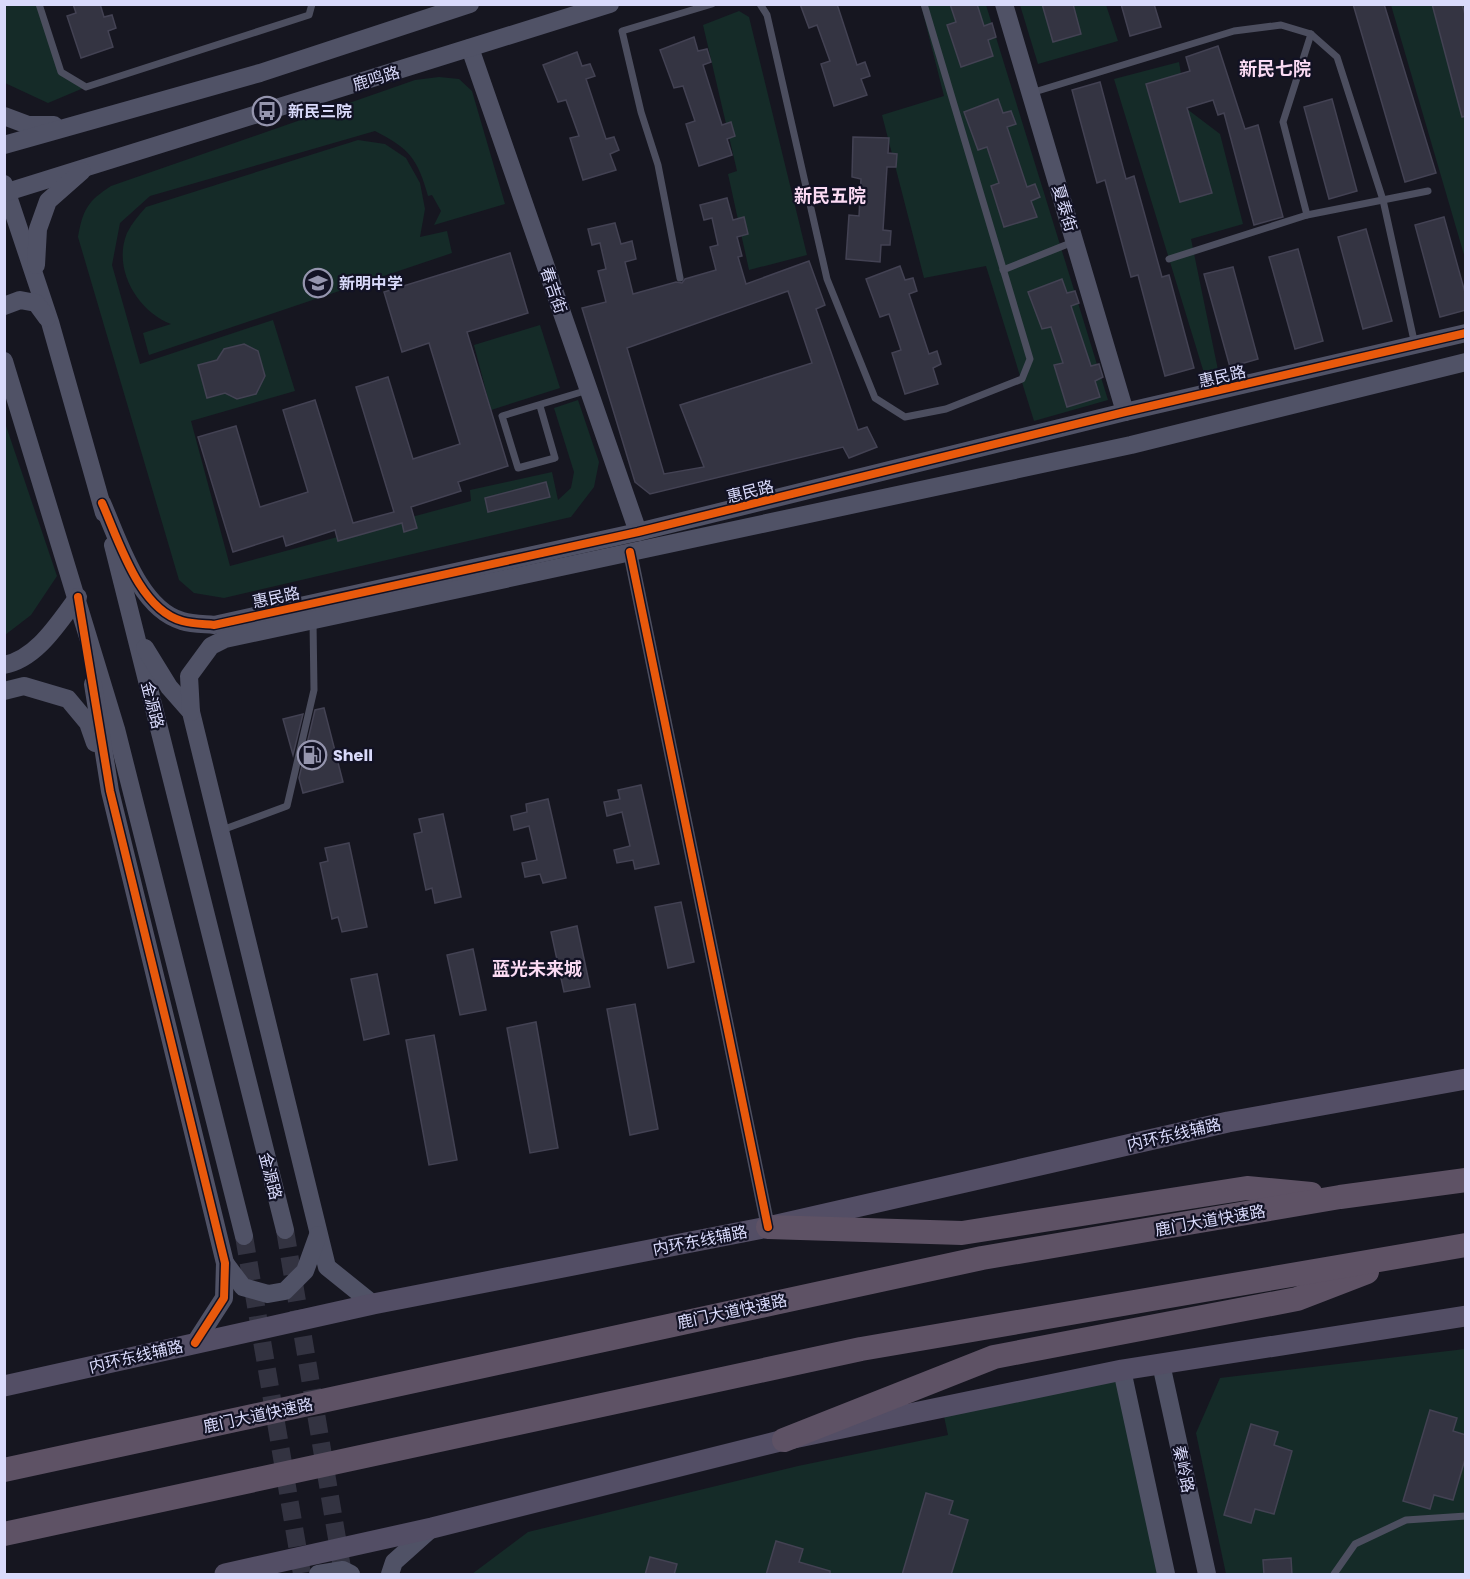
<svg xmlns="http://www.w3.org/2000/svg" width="1470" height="1579" font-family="Poppins,'Noto Sans SC',sans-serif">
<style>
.green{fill:#152b28}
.building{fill:#343442;stroke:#434253;stroke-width:1.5;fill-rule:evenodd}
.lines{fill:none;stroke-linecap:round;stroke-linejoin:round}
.secondary-tunnel{stroke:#333341;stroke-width:18;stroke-dasharray:18 9;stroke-linecap:butt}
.lane{stroke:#4c4e5f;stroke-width:7}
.street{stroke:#4c4e5f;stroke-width:14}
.secondary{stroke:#505266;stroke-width:18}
.primary{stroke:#534e65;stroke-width:21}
.highway{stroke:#5e5265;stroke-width:24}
.cycleway-casing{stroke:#121224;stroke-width:11}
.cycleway{stroke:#e8590c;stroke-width:8}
.labels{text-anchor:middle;stroke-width:4.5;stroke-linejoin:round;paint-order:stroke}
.street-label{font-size:16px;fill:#d9dafb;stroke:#121224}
.poi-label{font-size:16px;font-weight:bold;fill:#d9dafb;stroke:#121224;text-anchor:start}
.neighbourhood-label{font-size:18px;font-weight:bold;fill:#fbdbf4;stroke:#121224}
</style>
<rect width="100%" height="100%" fill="#161620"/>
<g class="green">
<polygon points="5,5 39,5 61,72 86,87 48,103 5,83"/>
<polygon points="921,5 986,5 1108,400 1034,421 986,266 924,278 882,115 944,96"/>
<polygon points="1020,5 1106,5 1118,41 1038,64"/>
<polygon points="1391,5 1465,5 1465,258"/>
<polygon points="739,11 749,17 807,255 749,270 728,174 737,171 703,25"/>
<polygon points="1179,62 1187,109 1220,134 1243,224 1191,239 1218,370 1204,373 1114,79"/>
<path d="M 439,77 L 459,79 L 472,91 L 505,204 L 434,225 L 441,211 L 432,195 L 428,196 C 418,159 409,148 375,131 L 150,196 L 120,223 L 112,265 L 140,364 L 273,320 L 295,391 L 191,421 L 230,566 L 471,501 L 470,490 L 552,472 L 558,500 L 571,488 L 574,472 L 554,408 L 578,400 L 599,462 L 594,487 L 571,517 L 224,598 L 194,593 L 179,580 L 78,237 C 83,209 88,201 111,186 L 415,80 Z"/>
<path d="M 358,140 L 385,144 L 406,158 L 420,183 L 425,209 L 420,237 L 447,231 L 452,253 L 149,355 L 143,333 L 171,324 C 138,312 112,269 127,233 C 132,223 139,215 146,207 Z"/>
<polygon points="540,325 560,388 491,410 474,345"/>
<polygon points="4,420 57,576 31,615 5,635"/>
<polygon points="1465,1349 1465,1574 1226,1574 1196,1433 1220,1378"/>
<polygon points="1122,1370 1166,1574 472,1574 528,1532 798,1466 948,1435 942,1407"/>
</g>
<g class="building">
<polygon points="73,4 100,4 104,17 112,15 116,28 108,31 113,47 81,58 67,16 76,13"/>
<polygon points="800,4 837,4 857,65 865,62 870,76 861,79 867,95 834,106 821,64 830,61 817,25 809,28"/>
<polygon points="950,4 977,4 984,26 992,23 996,37 988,40 993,56 961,67 947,25 956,22"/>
<polygon points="1042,4 1073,4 1081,34 1053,42"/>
<polygon points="1121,4 1154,4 1161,27 1130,36"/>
<polygon points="1353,4 1384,4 1436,173 1405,182"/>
<polygon points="1432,4 1462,4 1466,18 1466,116 1462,117"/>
<polygon points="694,37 698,51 707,49 711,62 703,65 722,125 731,122 735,136 727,139 732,155 699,166 686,124 695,121 683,86 674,88 660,50"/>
<polygon points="1218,46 1245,129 1258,125 1283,217 1254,225 1224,113 1218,115 1213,100 1187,108 1212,193 1180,202 1146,84 1190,71 1186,57"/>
<polygon points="577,52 582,66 590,64 595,76 586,79 606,139 614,137 619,150 610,154 616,170 583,180 570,138 579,136 566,100 558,102 543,65"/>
<polygon points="1100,82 1126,179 1134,176 1162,277 1169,275 1194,368 1165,376 1138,275 1131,277 1105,180 1097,183 1072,90"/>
<polygon points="998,99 1003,113 1011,111 1016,124 1007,127 1027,187 1035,184 1040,197 1031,201 1037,217 1004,227 991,186 999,183 987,147 978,150 964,112"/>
<polygon points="1332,99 1357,191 1329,199 1304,107"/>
<polygon points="853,137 889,138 888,153 897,154 896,167 887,167 883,230 891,231 890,245 881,245 880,262 846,259 849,215 859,216 861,179 852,177"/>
<path d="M 727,198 L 733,220 L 744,217 L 748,234 L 737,237 L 742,256 L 738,257 L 746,284 L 809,261 L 825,305 L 816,309 L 858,430 L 867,427 L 877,447 L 849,458 L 843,447 L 650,494 L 635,482 L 582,308 L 606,302 L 598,271 L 606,269 L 600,243 L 592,245 L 588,229 L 615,223 L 621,244 L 632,241 L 636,259 L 625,262 L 633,294 L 676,282 L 682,283 L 685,279 L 716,270 L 710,247 L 718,245 L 712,218 L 704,220 L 700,205 ZM 788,291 L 812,363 L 680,405 L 704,467 L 664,474 L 627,348 Z"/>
<polygon points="1444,217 1466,296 1466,310 1440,317 1415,225"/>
<polygon points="1366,229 1392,321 1363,329 1338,237"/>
<polygon points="1298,249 1323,341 1295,349 1269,257"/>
<polygon points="510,253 528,313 467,332 508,466 458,482 461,491 411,507 417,528 404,532 402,523 338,541 335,530 286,546 283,536 233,552 198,437 236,426 260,507 308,492 283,410 315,400 353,523 394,512 356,387 388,377 413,459 460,444 429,343 402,352 384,292"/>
<polygon points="900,266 905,280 913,278 917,291 909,294 929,354 937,351 941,364 933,368 938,384 905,394 892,353 901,350 889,314 880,317 866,279"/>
<polygon points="1233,267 1258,359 1230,367 1204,274"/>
<polygon points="1062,279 1067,293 1075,291 1079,303 1071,306 1091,366 1099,364 1103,377 1095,381 1100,397 1067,407 1054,365 1063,363 1051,327 1042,329 1028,292"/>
<polygon points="244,344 258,351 265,376 256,394 237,399 225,393 207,398 198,365 217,360 224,349"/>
<polygon points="546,482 550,497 488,512 485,498"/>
<polygon points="324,708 343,782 303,793 299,778 315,710"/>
<polygon points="303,714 293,755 283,719"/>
<polygon points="641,785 659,864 635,869 633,860 617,863 614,850 630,846 622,812 607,816 604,802 620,799 618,790"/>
<polygon points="548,799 566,878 543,883 540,874 525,877 522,863 537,860 529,826 514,830 511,816 527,812 526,804"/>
<polygon points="443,814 461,897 435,903 432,888 426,890 414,834 422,832 419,819"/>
<polygon points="349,843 367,927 342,932 338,917 332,919 320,863 328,861 325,848"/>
<polygon points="681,902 694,962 668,968 655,907"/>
<polygon points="577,926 590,987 564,992 551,932"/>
<polygon points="473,949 486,1010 460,1015 447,955"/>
<polygon points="377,974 389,1034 364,1040 351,979"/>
<polygon points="635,1004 658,1129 630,1135 607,1009"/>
<polygon points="536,1022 558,1148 530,1153 507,1028"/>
<polygon points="434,1035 457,1160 429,1165 406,1040"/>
<polygon points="1430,1410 1457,1418 1453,1431 1466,1435 1466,1456 1453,1500 1434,1495 1430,1509 1403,1501"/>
<polygon points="1251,1424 1278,1432 1274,1445 1292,1451 1274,1514 1255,1509 1251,1523 1224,1515"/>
<polygon points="926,1493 953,1501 949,1514 968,1520 951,1575 902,1575"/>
<polygon points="776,1541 803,1549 799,1562 830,1571 830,1575 766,1575"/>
<polygon points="650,1557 677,1564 674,1575 645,1575"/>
<polygon points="1291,1558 1292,1575 1264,1575 1263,1560"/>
</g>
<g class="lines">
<g class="secondary-tunnel">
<polyline points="285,1230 343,1574"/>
<polyline points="244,1236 302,1574"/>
</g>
<g class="lane">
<polyline points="39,4 61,72 86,87 309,15 312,4"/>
<polyline points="760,4 767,15 827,279 875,398 905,417 946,409 1022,379 1030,359 924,4"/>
<polyline points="1311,34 1337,57 1383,200 1415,345"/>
<polyline points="1031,93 1234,31 1281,25 1311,34 1283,122 1307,215 1169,259"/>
<polyline points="1307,215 1428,191"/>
<polyline points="1003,270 1073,242"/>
<polyline points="680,278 658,165 641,112 622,31 712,4"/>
<polyline points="540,406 555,458 518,468 502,416 588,390"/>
<polyline points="222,830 287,806 314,690 313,622"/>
<polyline points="1334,1574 1355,1544 1406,1520 1466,1516"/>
</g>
<polyline class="street" points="630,552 768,1227"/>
<g class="secondary">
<polyline points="1004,4 1125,412"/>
<polyline points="470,48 638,532"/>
<polyline points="4,116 28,125 54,125"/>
<polyline points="4,145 260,73 470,4"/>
<polyline points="4,184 50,322 104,513"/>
<polyline points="4,193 610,4"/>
<polyline points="36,265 38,229 48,201 82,171"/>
<polyline points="4,306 20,300 36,303 47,318"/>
<polyline points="4,361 116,729 244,1236"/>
<path d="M 102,503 C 119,541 139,609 182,621 C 192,624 204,624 214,625 L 638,532 L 1125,412 L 1466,333"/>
<polyline points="113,545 285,1230"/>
<polyline points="145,648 169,687 191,712 327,1267 373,1304"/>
<path d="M 4,665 C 37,659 59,622 78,597"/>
<polyline points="93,684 110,791 225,1263 224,1298 195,1343"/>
<polyline points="4,691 24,686 68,699 88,723 95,743"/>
<polyline points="191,712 189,676 211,646 225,639 1131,445 1466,362"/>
<polyline points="225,1263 243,1287 268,1294 285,1291 305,1271 318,1235"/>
<polyline points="1161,1364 1207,1574"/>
<polyline points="1122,1370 1166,1574"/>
<polyline points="318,1574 343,1570 351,1574"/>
<polyline points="390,1574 394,1562 432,1528"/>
</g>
<g class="primary">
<polyline points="4,1386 373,1304 768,1227 1228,1122 1466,1079"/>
<polyline points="225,1574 432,1528 784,1440 1122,1370 1466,1316"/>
</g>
<g class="highway">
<polyline points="768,1227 962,1233 1247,1188 1311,1194"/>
<polyline points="784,1440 994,1357 1297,1299 1367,1272"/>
<polyline points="4,1470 982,1258 1340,1197 1466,1180"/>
<polyline points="4,1534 861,1349 1466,1245"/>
</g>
<g class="cycleway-casing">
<g id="cycleway">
<path d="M 102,503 C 119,541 139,609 182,621 C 192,624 204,624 214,625 L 638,532 L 1125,412 L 1466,333"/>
<polyline points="630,552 768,1227"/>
<polyline points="78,597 110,791 225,1263 224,1298 195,1343"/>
</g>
</g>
<use href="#cycleway" class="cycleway"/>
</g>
<defs>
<g id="bus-ring" transform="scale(1.5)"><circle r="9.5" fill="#121224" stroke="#9595ae" stroke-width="1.5"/><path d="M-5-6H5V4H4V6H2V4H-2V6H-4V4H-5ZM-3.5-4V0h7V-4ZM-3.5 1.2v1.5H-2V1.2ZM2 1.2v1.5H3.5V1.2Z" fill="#9595ae"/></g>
<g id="school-ring" transform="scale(1.5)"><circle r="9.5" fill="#121224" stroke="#9595ae" stroke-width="1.5"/><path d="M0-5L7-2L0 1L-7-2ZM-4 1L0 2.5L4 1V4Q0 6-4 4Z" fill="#9595ae"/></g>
<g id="fuel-ring" transform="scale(1.5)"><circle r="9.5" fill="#121224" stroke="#9595ae" stroke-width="1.5"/><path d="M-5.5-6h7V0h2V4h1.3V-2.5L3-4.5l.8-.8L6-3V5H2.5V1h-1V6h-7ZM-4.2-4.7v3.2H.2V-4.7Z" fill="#9595ae"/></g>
</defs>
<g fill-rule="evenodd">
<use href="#bus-ring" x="267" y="111"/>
<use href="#school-ring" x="318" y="283"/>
<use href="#fuel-ring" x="312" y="755"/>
</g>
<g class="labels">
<g class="street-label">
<text transform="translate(376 78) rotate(-17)" y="6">鹿鸣路</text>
<text transform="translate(1065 208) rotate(73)" y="6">夏泰街</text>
<text transform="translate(554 290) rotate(71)" y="6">春吉街</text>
<text transform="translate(1222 376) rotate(-13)" y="6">惠民路</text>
<text transform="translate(750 491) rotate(-14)" y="6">惠民路</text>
<text transform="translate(276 597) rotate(-12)" y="6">惠民路</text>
<text transform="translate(153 705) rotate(76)" y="6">金源路</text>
<text transform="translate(1174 1134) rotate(-13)" y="6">内环东线辅路</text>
<text transform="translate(271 1176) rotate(76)" y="6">金源路</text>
<text transform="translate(1210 1220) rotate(-10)" y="6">鹿门大道快速路</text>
<text transform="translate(700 1240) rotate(-11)" y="6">内环东线辅路</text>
<text transform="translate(732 1311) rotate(-12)" y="6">鹿门大道快速路</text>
<text transform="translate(136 1356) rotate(-13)" y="6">内环东线辅路</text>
<text transform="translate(258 1415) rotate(-12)" y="6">鹿门大道快速路</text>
<text transform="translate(1184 1469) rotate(78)" y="6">秦岭路</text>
</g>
<g class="poi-label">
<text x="288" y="117">新民三院</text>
<text x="339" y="289">新明中学</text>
<text x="333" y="761">Shell</text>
</g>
<g class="neighbourhood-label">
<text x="1275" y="75">新民七院</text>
<text x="830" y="202">新民五院</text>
<text x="537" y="975">蓝光未来城</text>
</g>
</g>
<rect width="1470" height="1579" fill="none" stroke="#d9dafb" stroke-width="12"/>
</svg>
